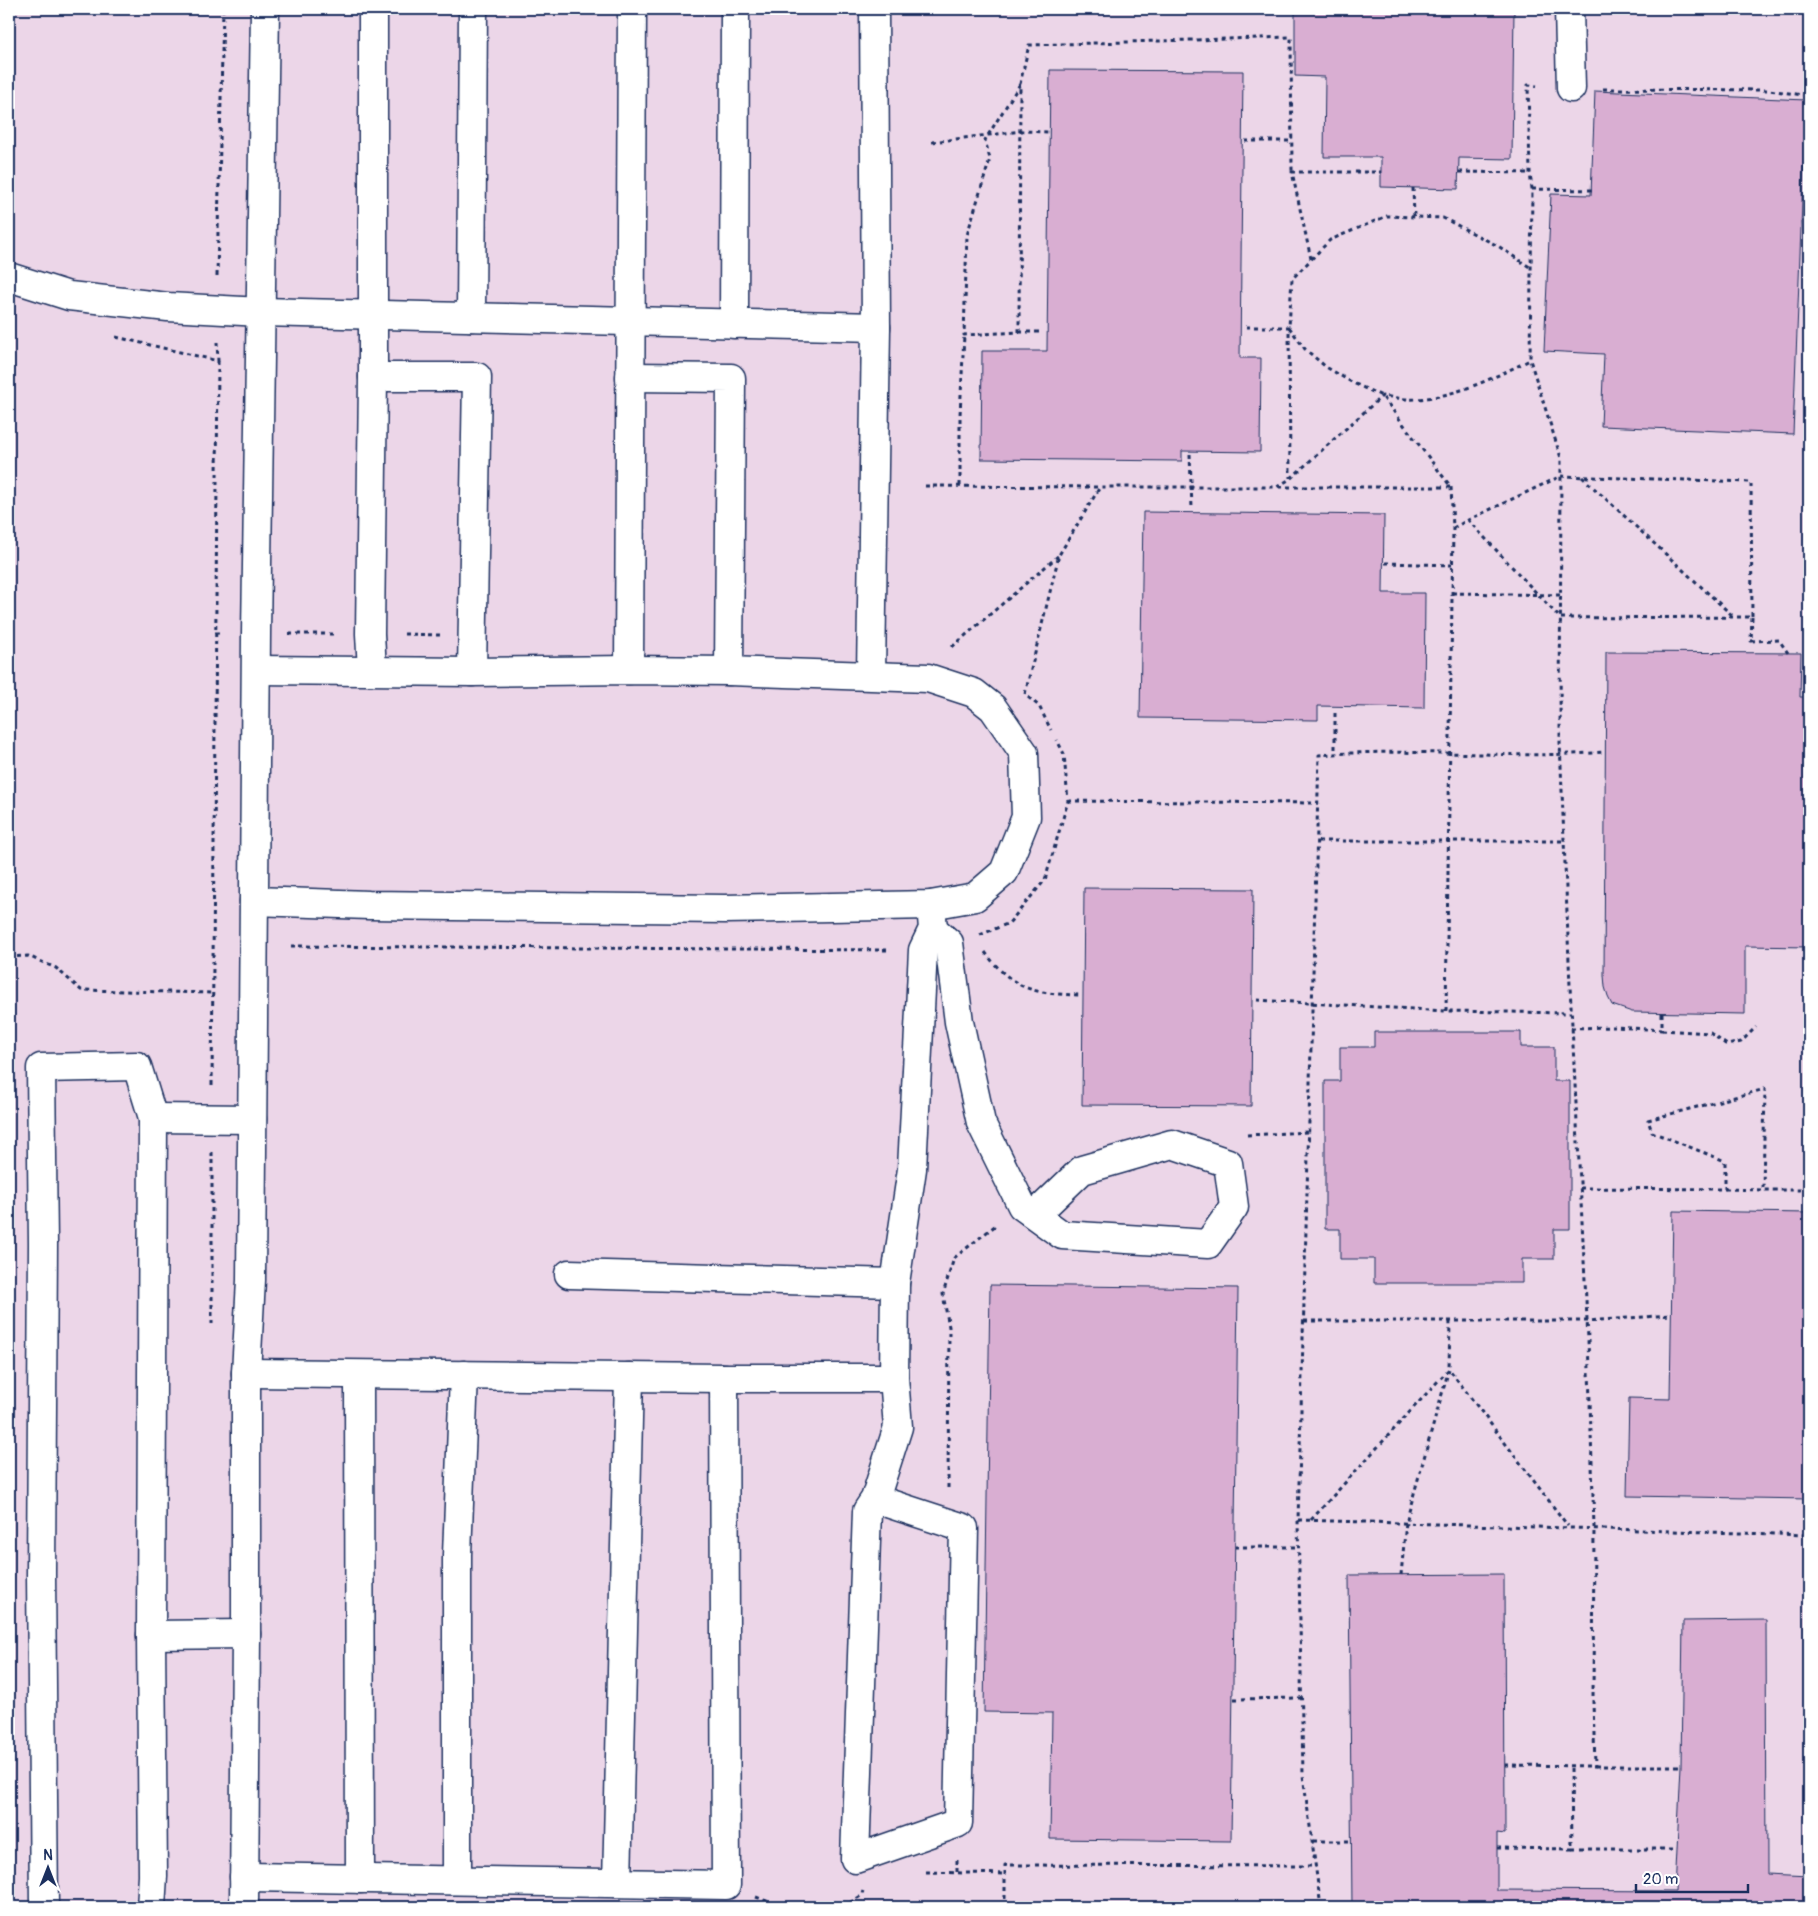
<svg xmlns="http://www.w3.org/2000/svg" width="1818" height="1916" font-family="Pangolin,sans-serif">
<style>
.built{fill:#ecd6e8}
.building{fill:#d9aed2;stroke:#1b2f5e}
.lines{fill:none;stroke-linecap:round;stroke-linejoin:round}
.minor-casing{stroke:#1b2f5e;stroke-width:31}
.path{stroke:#1b2f5e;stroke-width:3;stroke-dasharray:4 4;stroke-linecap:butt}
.minor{stroke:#fff;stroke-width:28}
</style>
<rect width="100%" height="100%" fill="#f4e7f2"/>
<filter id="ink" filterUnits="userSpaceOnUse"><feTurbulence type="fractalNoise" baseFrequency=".02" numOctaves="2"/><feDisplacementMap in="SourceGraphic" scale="10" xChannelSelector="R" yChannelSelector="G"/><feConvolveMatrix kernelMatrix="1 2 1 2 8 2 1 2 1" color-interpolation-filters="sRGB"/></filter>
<g filter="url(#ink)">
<rect class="built" x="9" y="9" width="1800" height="1898"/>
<g class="building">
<polygon points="1295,9 1514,9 1512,159 1459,158 1458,189 1381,187 1381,157 1324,157 1325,77 1295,76"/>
<polygon points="1050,70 1243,71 1240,358 1261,358 1260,452 1182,451 1182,461 981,459 982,351 1047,351"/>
<polygon points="1595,91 1806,100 1793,434 1601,426 1604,354 1544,351 1551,194 1591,195"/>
<polygon points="1143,512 1384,515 1383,593 1425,593 1424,708 1318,706 1318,720 1140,718"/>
<polygon points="1606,652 1801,653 1800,697 1809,697 1809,947 1745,946 1745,1014 1632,1012 1612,1005 1608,997 1605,987 1604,975"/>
<polygon points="1084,888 1253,889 1251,1106 1082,1105"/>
<polygon points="1374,1032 1521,1032 1521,1047 1554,1047 1554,1081 1570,1081 1570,1229 1554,1229 1554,1259 1522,1259 1522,1283 1374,1283 1374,1259 1340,1259 1340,1229 1325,1229 1325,1081 1340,1081 1340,1047 1374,1047"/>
<polygon points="1673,1211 1809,1213 1809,1499 1627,1496 1629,1398 1670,1399"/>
<polygon points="990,1285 1238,1288 1231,1841 1050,1839 1052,1713 984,1712"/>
<polygon points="1504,1574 1505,1834 1497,1833 1497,1890 1675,1891 1681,1766 1683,1621 1766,1620 1767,1874 1809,1876 1809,1907 1352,1907 1349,1575"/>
</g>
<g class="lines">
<g class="minor-casing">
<g id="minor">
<polyline points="373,9 373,377 477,377 472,672"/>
<polyline points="1569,9 1571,88"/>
<polyline points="9,277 69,296 168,307 261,312 876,327"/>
<polyline points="471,317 473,9"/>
<polyline points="734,324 735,9"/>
<polyline points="630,377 731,378 729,671"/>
<polyline points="372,670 370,634 373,377"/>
<polyline points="629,670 632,9"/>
<polyline points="871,675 876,327 874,9"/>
<polyline points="254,901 369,905 725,909 931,905 975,897 1004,872 1026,817 1024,753 993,708 974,693 928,678 729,671 629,670 472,672 257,670"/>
<polyline points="933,929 949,943 959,1022 981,1123 1022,1206 1062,1235 1208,1244 1234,1207 1228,1163 1172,1144 1082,1170 1035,1215"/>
<polyline points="153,1118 252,1119"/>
<polyline points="569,1274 895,1283"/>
<polyline points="246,1373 724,1378"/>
<polyline points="359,1375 360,1879"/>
<polyline points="875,1499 964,1528 958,1823 855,1859 867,1511 875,1499 898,1427 894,1378 895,1283 912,1169 923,950 933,929 931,905"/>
<polyline points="151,1635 246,1634"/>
<polyline points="244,1877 726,1885 724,1378 894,1378"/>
<polyline points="457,1880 457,1555 464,1375"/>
<polyline points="617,1883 629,1377"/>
<polyline points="44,1907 41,1574 43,1244 41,1068 137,1066 153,1118 151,1635 153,1876 151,1907"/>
<polyline points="244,1907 246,1634 246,1373 251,1280 256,634 265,9"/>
</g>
</g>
<g class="path">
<polyline points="1020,84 985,140 990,159 967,235 964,335 1019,332 1020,84 1029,45 1291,37 1292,172"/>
<polyline points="1603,89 1769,90 1809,96"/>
<polyline points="1245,141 1292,141"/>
<polyline points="932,142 1021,131 1049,132"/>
<polyline points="1459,172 1530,173"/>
<polyline points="1413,188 1414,217"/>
<polyline points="1532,189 1592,190"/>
<polyline points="1311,259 1292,172 1381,172"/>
<polyline points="217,276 223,9"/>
<polyline points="1246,327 1289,327 1290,478"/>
<polyline points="1019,332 1042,332"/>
<polyline points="116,337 218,361 217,342"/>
<polyline points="1190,454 1192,509"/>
<polyline points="1582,477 1734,617"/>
<polyline points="925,486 1099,487"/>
<polyline points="960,486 960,415 964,335"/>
<polyline points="1279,487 1450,487"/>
<polyline points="1453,528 1468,520 1561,476 1751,482 1752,617 1560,618 1468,520"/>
<polyline points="1385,563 1452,565"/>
<polyline points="1452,593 1560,595"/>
<polyline points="1752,617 1751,641 1779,640 1788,653"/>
<polyline points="215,633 223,633"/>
<polyline points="289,634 337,634"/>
<polyline points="404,634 440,635"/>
<polyline points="952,647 1058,556"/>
<path d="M 1025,694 L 1059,555 L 1100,487 L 1277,487 L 1290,479 L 1382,396 C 1393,397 1405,400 1417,399 C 1458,396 1493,378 1530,360"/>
<polyline points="1028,697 1039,706 1051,730"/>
<polyline points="1335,713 1335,753"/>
<polyline points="1068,801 1318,803"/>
<polyline points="1318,841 1564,841"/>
<polyline points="980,935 1009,923 1045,880 1068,801 1064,754 1057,740"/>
<polyline points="291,946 891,950"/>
<path d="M 985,952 C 1013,990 1034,994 1080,995"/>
<polyline points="9,957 28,956 56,968 81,990 212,993"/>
<polyline points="1257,1000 1446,1011 1571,1013"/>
<polyline points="1446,1011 1453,528 1451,487 1382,396 1353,383 1326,367 1305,349 1289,327 1292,279 1330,240 1387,216 1443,218 1498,246 1531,268"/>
<polyline points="1571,1028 1614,1027 1662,1030 1662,1013"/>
<polyline points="1662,1030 1710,1033 1727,1045 1741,1042 1756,1027"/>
<polyline points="212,1085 218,361"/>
<polyline points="1247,1135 1309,1132"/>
<polyline points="212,1152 212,1328"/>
<polyline points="1580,1188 1725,1189 1725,1161 1652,1132 1648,1120 1765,1089 1763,1190 1809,1190"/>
<polyline points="1725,1189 1763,1190"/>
<polyline points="1304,1321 1587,1321 1671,1315"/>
<polyline points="948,1488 949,1327 943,1294 954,1258 996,1225"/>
<polyline points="1298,1520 1809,1535"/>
<polyline points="1311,1520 1449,1369 1568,1526"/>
<polyline points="1235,1547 1298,1547"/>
<polyline points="1401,1575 1406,1522 1449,1369 1450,1321"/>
<polyline points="1234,1699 1302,1698"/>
<polyline points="1505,1765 1595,1766 1593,1702 1594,1527 1588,1339 1570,986 1560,742 1561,458 1530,360 1532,189 1530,173 1528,85 1537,86"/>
<polyline points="1595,1766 1681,1766"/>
<polyline points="1313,1841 1351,1841"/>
<polyline points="1497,1848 1572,1849 1571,1766"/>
<polyline points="1572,1849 1676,1849"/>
<polyline points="926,1872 1005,1874"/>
<polyline points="957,1872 957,1859"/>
<polyline points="756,1897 777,1905 846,1905 861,1896 863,1891"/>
<polyline points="1005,1907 1005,1865 1316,1866"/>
<path d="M 1321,1907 L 1303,1775 L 1298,1520 L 1319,755 C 1415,747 1510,760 1605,752"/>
</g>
<use href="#minor" class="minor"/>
</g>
</g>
<rect width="1818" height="1916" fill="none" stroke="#fff" stroke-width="30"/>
<rect x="15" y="15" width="1788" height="1886" fill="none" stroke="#1b2f5e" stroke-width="2" filter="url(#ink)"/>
<g transform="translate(48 1868)" stroke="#ffffff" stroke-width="4" paint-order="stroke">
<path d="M0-4L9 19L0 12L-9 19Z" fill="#1b2f5e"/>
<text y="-8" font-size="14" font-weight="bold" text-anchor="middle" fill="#1b2f5e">N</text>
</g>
<path d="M1636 1884v8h112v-8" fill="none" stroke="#1b2f5e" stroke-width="2.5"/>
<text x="1643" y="1884" font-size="15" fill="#1b2f5e" stroke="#ffffff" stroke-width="4" paint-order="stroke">20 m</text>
</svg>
